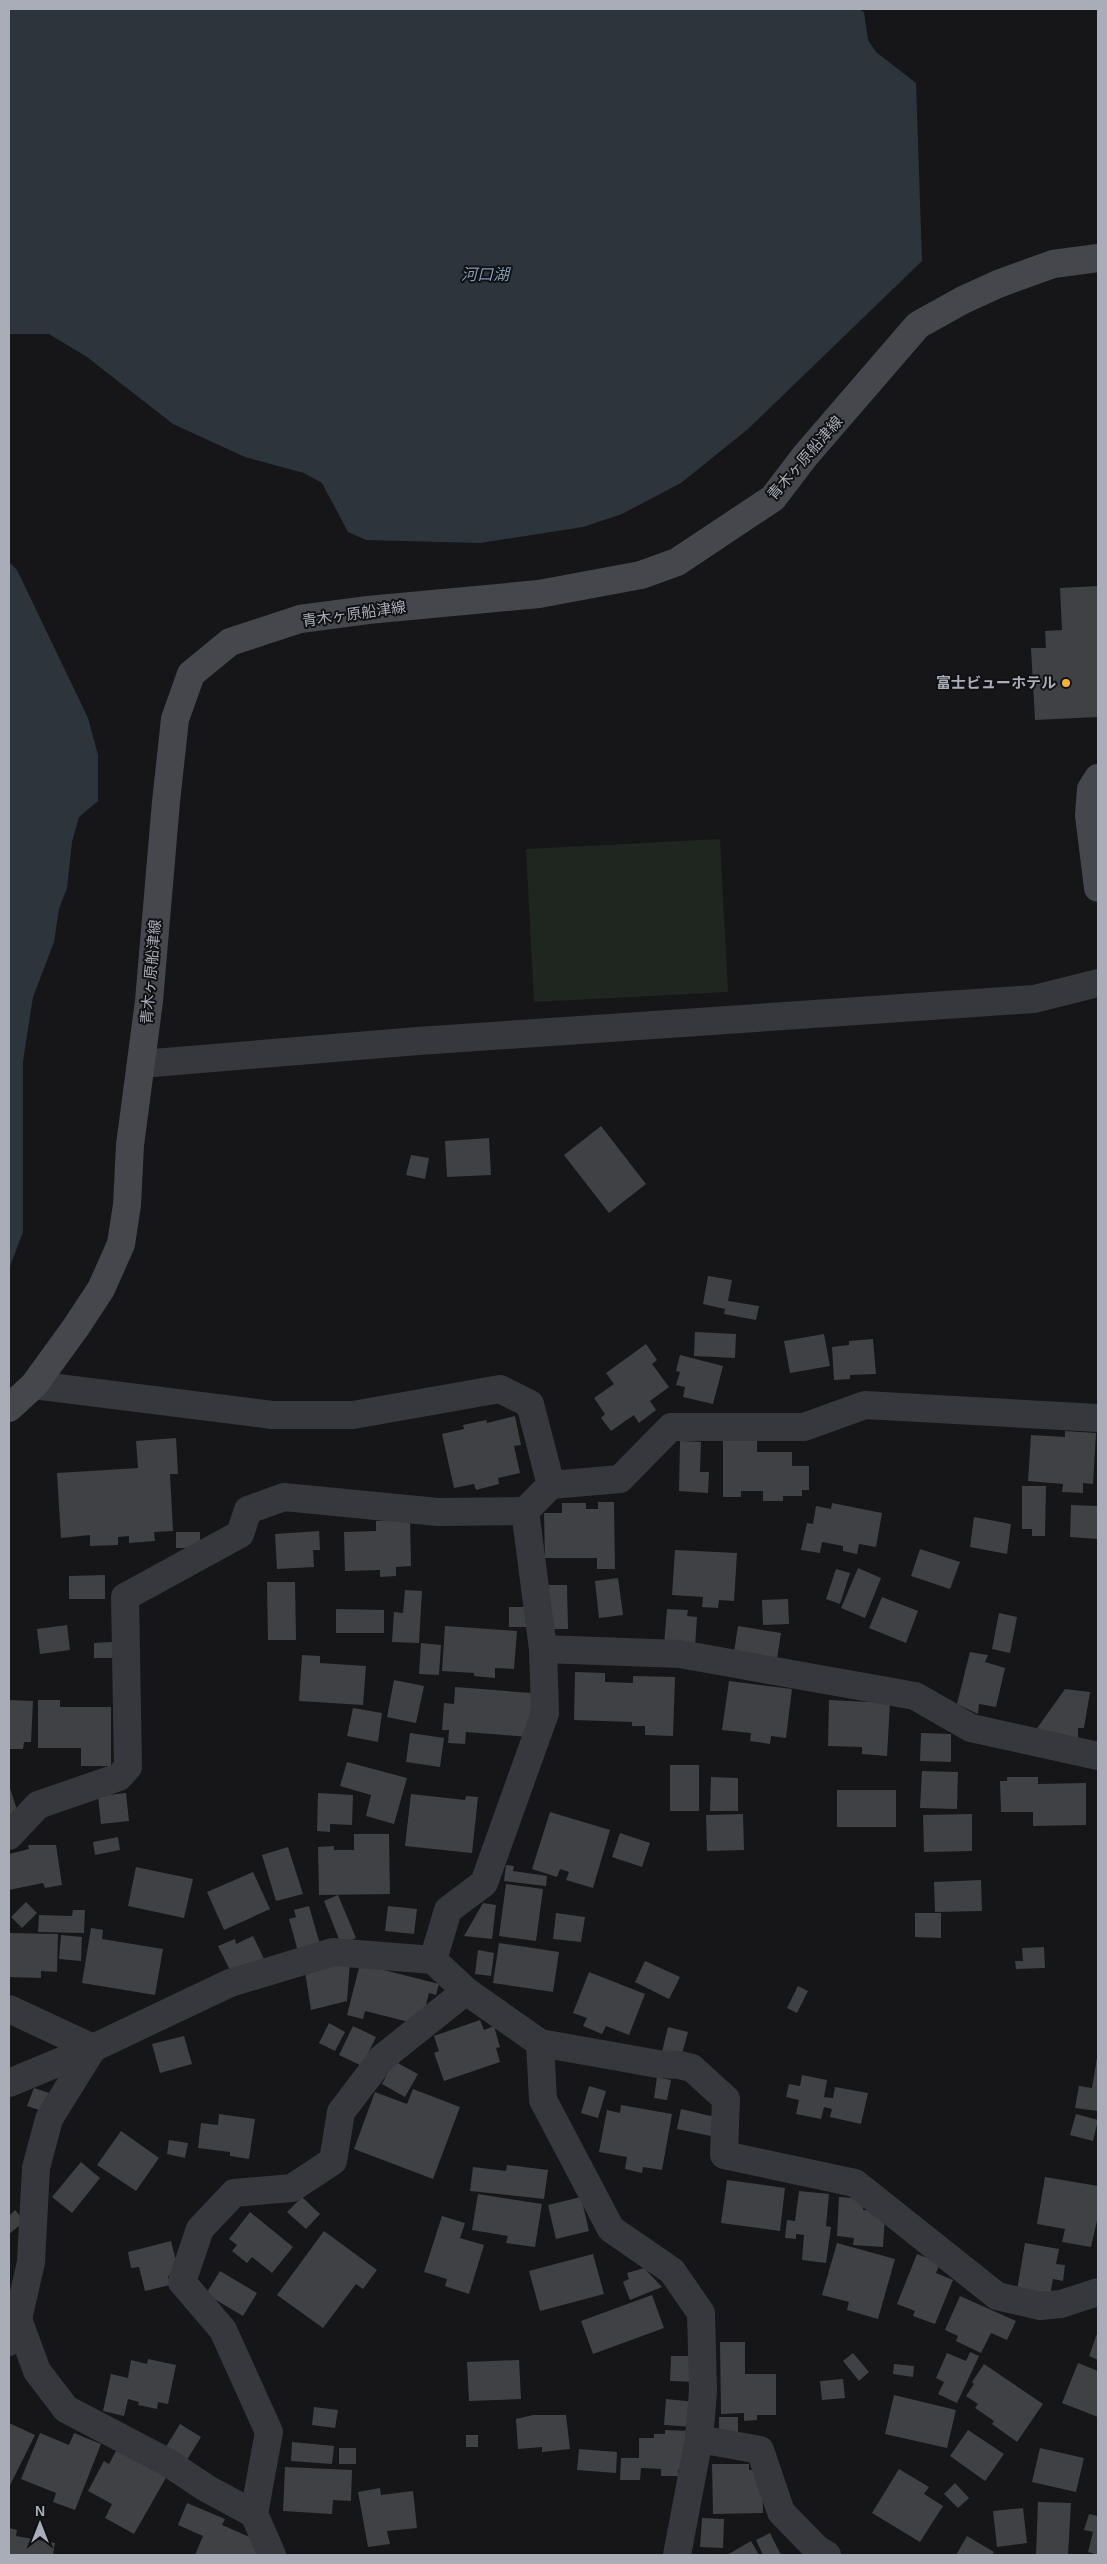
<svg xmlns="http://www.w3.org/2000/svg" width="1107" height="2564" font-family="Helvetica,'Noto Sans JP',sans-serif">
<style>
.green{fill:#1e261f}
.water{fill:#2c353c}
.building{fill:#404145}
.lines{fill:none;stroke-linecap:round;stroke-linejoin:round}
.street{stroke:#37383d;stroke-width:28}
.secondary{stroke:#45474d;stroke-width:28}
.poi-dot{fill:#f2b134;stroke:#111113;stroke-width:2}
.labels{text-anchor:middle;stroke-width:4;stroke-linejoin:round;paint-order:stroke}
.street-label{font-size:15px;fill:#a8adb8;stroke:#111113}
.poi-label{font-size:15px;font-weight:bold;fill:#a8adb8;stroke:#111113;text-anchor:end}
.water-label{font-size:16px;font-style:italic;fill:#7f9bb3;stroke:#111113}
</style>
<rect width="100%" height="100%" fill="#161618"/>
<polygon class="green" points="720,839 728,992 534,1002 526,849"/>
<g class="water">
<polygon points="9,9 859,9 864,12 868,40 876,52 916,83 922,261 748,429 681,483 622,514 583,527 480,543 366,540 348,532 322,483 304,473 245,457 173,424 87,357 49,334 9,334"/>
<polygon points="9,562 17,570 88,718 98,755 98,801 79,817 72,842 67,888 59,909 54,942 33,997 23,1061 23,1232 9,1269"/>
</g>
<g class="building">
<polygon points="1098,586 1098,717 1035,720 1031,648 1046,648 1045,631 1062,630 1060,588"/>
<polygon points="601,1126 646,1184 609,1213 564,1155"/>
<polygon points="489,1138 491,1175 447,1177 445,1141"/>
<polygon points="411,1155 429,1158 425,1179 406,1175"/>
<polygon points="708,1276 732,1280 728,1301 759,1306 756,1320 724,1314 725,1309 703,1304"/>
<polygon points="695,1332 736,1334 735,1358 694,1356"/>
<polygon points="824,1334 830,1366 790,1373 784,1341"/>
<polygon points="873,1339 876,1374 850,1375 850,1379 834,1380 832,1347 849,1345 849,1341"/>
<polygon points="646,1344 657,1360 652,1364 669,1387 650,1401 656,1410 639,1423 634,1415 611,1431 601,1418 605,1414 594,1398 614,1384 606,1373"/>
<polygon points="680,1355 723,1366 713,1404 683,1397 685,1387 676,1385 680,1372 676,1371"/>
<polygon points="515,1416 521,1445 514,1446 520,1473 498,1478 499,1484 476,1490 474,1484 454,1488 442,1434 464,1429 463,1425 486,1420 487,1423"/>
<polygon points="1065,1431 1096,1433 1093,1484 1083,1483 1083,1493 1062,1492 1063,1484 1028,1481 1031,1435 1065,1437"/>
<polygon points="723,1436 757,1436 757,1452 792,1452 792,1466 809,1466 809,1490 802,1490 802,1496 783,1496 783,1501 763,1501 763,1491 741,1491 741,1497 723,1497"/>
<polygon points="176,1438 178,1474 170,1474 173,1531 154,1532 155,1541 129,1543 129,1536 118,1537 118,1545 90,1546 90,1535 61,1538 57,1473 138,1468 136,1441"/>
<polygon points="680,1441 701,1442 700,1472 709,1472 708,1493 679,1491"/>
<polygon points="1022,1486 1046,1486 1045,1536 1032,1536 1032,1529 1022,1529"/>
<polygon points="598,1502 614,1502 615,1569 597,1569 597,1558 545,1558 544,1513 562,1513 562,1503 586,1503 586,1509 598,1509"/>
<polygon points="832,1503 882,1513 876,1547 859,1544 857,1554 843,1551 843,1546 822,1542 820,1553 801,1550 807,1523 813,1524 816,1506 831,1509"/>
<polygon points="1071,1505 1098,1506 1098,1539 1070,1537"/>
<polygon points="974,1517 1011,1524 1007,1554 970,1547"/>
<polygon points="410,1520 411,1566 396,1567 396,1576 380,1577 380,1570 345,1571 344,1532 376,1531 376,1521"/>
<polygon points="319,1531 320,1550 313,1550 314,1567 277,1569 275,1534"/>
<rect x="176" y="1532" width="24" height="16"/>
<polygon points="920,1549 960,1562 950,1589 911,1576"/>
<polygon points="675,1550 737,1553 734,1601 719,1600 718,1608 702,1607 703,1597 672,1595"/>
<polygon points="858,1568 881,1578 865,1618 841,1608"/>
<polygon points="836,1569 850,1573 840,1604 826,1599"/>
<polygon points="105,1575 105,1599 69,1599 69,1576"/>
<polygon points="618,1578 623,1615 599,1618 595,1581"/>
<polygon points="267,1582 295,1582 296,1640 268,1640"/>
<polygon points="548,1585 567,1585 568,1629 549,1629"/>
<polygon points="405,1590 422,1591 419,1643 392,1642 394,1612 403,1613"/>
<polygon points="882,1597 918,1611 906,1643 869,1628"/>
<polygon points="788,1599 789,1624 763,1625 762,1600"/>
<rect x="509" y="1607" width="18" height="20"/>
<polygon points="336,1609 384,1610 384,1633 336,1633"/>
<polygon points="667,1609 688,1610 687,1616 697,1617 695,1647 664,1645"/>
<polygon points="999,1613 1017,1617 1010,1653 992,1649"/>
<polygon points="67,1625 70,1650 40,1654 37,1629"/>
<polygon points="445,1626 517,1631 514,1669 495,1668 495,1678 474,1676 474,1673 442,1671"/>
<polygon points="738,1626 781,1633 777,1659 734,1652"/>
<polygon points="112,1642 112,1658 94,1658 94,1643"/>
<polygon points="421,1643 441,1645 439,1675 419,1674"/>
<polygon points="970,1652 988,1655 985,1662 1005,1668 996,1707 979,1704 978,1714 957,1704"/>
<polygon points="302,1655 320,1656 320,1663 366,1666 363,1705 299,1701"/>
<polygon points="575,1672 605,1673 605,1682 633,1683 633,1676 675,1677 673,1736 645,1735 645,1726 632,1726 632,1722 574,1720"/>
<polygon points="394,1680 424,1686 416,1723 387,1717"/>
<polygon points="729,1681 792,1689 786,1738 771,1736 770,1744 750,1741 751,1733 722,1730"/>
<polygon points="455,1687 532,1693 529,1737 466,1732 465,1744 448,1743 449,1730 442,1730 444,1703 454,1704"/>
<polygon points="1065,1689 1090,1692 1084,1728 1078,1728 1078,1741 1033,1734"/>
<polygon points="9,1700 33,1701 31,1742 24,1742 23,1749 9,1749"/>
<polygon points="38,1700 60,1700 60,1707 111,1707 111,1766 81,1766 81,1748 38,1748"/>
<polygon points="829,1700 890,1703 887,1756 862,1754 862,1747 828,1746"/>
<polygon points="353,1708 382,1713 378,1742 347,1736"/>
<polygon points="410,1733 444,1738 440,1767 406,1762"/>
<polygon points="921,1733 951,1734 951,1762 920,1761"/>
<polygon points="347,1762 407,1778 394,1824 366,1816 371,1795 340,1786"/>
<rect x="670" y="1765" width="29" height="46"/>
<polygon points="922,1771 958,1772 957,1809 920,1808"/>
<polygon points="711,1777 738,1778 738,1811 710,1811"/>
<polygon points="1007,1777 1038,1777 1038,1784 1086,1783 1086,1825 1033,1826 1033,1812 1001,1812 1000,1781 1007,1781"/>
<polygon points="9,1785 19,1816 9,1819"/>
<rect x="837" y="1790" width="59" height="37"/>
<polygon points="126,1793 129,1821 101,1824 98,1796"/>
<polygon points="318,1793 353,1795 352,1825 330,1824 330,1832 317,1831"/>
<polygon points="411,1794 465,1800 466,1796 478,1797 472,1853 405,1846"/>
<polygon points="550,1812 610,1830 593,1888 566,1880 569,1872 560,1869 557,1877 532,1869"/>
<polygon points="743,1814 744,1850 707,1851 706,1815"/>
<polygon points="972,1814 972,1851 924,1852 923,1815"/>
<polygon points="620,1833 650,1843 642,1867 612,1857"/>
<polygon points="354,1834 389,1834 390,1894 319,1895 318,1847 334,1846 334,1850 354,1850"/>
<polygon points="118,1837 120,1850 95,1855 93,1842"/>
<polygon points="28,1845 56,1845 62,1885 45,1888 43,1883 9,1890 9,1854 29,1849"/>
<polygon points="288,1847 303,1894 276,1901 262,1855"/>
<polygon points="506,1865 514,1866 513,1871 547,1876 546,1886 504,1881"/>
<polygon points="136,1867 193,1879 184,1918 128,1906"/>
<polygon points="253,1872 270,1909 224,1930 207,1892"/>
<polygon points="981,1880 982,1911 935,1912 934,1882"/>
<polygon points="506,1884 543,1889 536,1941 499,1936"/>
<polygon points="338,1895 356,1938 341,1944 324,1901"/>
<polygon points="26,1902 37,1913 22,1928 11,1917"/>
<polygon points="483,1903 496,1905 492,1939 464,1936"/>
<polygon points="309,1906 321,1948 299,1955 289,1919 296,1917 294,1910"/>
<polygon points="388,1906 417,1909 414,1934 385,1931"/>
<polygon points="73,1910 85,1910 84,1933 38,1932 39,1915 72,1916"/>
<polygon points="556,1913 585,1917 581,1942 553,1939"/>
<polygon points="915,1913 941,1913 941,1938 915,1937"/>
<polygon points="91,1928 103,1930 102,1939 163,1949 155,1995 82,1983"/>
<polygon points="9,1933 58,1934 57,1972 41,1971 41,1978 9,1977"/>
<polygon points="61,1935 82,1937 81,1961 59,1959"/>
<polygon points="253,1936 264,1959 232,1974 218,1946 235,1939 236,1944"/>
<polygon points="499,1943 559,1952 553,1992 493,1983"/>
<polygon points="1044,1947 1045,1968 1016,1969 1015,1961 1023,1961 1022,1948"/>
<polygon points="478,1950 494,1953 491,1976 475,1974"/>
<polygon points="645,1961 680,1977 669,1999 635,1982"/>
<polygon points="350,1962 347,2001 311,2010 305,1972"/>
<polygon points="360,1964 439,1984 436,1995 429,1993 421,2025 365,2011 363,2019 347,2015"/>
<polygon points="589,1972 645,1994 629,2035 606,2026 602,2034 583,2026 587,2018 573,2013"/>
<polygon points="798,1986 808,1991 797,2013 787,2008"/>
<polygon points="480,2020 484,2030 494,2026 500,2047 496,2048 500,2062 444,2081 434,2053 439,2051 434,2036"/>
<polygon points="329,2023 345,2032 335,2051 319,2043"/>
<polygon points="353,2026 376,2037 362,2066 339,2055"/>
<polygon points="668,2027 688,2032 680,2061 661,2056"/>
<polygon points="184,2036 192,2064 160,2073 152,2044"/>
<polygon points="1097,2058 1098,2111 1075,2108 1079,2086 1092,2088"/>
<polygon points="394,2061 418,2074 405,2097 382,2084"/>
<polygon points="802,2075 827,2080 824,2097 833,2098 835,2087 868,2093 861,2124 830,2117 832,2109 824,2107 821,2119 796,2114 799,2100 786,2097 789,2084 800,2086"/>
<polygon points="657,2077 671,2080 667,2100 654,2098"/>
<polygon points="589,2086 606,2091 598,2118 581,2113"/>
<polygon points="34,2088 49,2093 42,2111 27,2106"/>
<polygon points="413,2089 460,2107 433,2179 354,2149 375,2092 407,2104"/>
<polygon points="621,2105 672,2114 662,2170 643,2167 642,2173 625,2169 627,2157 599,2152 607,2110 620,2113"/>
<polygon points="681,2109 715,2117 711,2136 677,2129"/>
<polygon points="219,2114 255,2119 249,2159 230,2156 230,2152 198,2148 201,2123 218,2125"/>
<polygon points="1076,2114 1098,2120 1093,2141 1070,2135"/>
<polygon points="121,2131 159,2158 136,2191 97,2165"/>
<polygon points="169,2140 188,2143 185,2158 167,2154"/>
<polygon points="81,2162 100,2178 72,2213 52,2197"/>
<polygon points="507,2165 548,2170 544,2199 470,2191 473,2167 506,2171"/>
<polygon points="1045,2177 1098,2186 1098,2216 1091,2247 1062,2242 1065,2229 1037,2224"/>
<polygon points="727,2180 785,2188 780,2231 721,2223"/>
<polygon points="799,2191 829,2194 826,2226 831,2227 826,2263 802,2260 804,2235 796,2234 796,2239 785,2238 787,2220 795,2221"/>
<polygon points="478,2194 542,2204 535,2247 506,2243 508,2236 472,2230"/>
<polygon points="302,2197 320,2214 306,2229 287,2212"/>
<polygon points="581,2197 589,2231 556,2239 548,2205"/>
<polygon points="839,2197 864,2199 863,2210 877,2211 885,2215 883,2247 853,2245 854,2238 837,2236"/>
<polygon points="15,2210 25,2221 9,2234 9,2216"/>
<polygon points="250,2212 293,2247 272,2273 252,2257 247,2263 232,2251 237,2245 229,2239"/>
<polygon points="442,2216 465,2223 460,2238 484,2245 469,2294 445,2286 447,2279 424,2272"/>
<polygon points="324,2231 377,2270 363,2289 356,2284 323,2328 277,2295"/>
<polygon points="171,2241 179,2273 168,2276 170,2285 145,2291 139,2267 131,2268 128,2252"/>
<polygon points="837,2243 895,2259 878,2319 847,2310 849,2302 822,2295"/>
<polygon points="1025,2243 1059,2249 1056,2264 1065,2265 1063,2281 1053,2279 1050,2296 1017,2290"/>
<polygon points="593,2254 604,2294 540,2311 529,2271"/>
<polygon points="917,2254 940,2263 936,2273 953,2280 935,2324 913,2316 915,2311 897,2304"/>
<polygon points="644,2268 662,2287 630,2300 623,2282 629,2279 627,2273"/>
<polygon points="220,2271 257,2293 243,2316 206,2294"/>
<polygon points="652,2295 664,2328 593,2354 581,2321"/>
<polygon points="960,2296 1016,2321 1007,2340 991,2333 981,2353 956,2341 958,2336 945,2330"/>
<polygon points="1098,2331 1098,2360 1089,2356"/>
<polygon points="720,2342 745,2342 745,2374 776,2374 776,2415 757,2415 757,2420 744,2421 744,2413 721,2414"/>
<polygon points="970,2352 979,2356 957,2403 938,2394 944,2382 936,2378 947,2353 966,2361"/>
<polygon points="853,2353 869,2372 859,2381 843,2361"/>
<polygon points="671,2356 697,2356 696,2382 670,2381"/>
<polygon points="148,2359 176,2365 168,2404 158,2402 157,2409 138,2405 139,2402 128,2399 124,2416 103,2411 111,2374 128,2378 131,2360 147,2364"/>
<polygon points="519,2360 521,2399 469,2401 467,2362"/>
<polygon points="1078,2363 1098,2371 1098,2417 1062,2403"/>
<polygon points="894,2364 914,2366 913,2377 893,2374"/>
<polygon points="984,2364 1043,2404 1017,2442 992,2424 994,2421 975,2408 978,2404 966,2396 974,2384 972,2382"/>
<polygon points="843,2379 845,2398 822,2400 820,2381"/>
<polygon points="894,2395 956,2410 947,2448 885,2434"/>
<polygon points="666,2399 696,2402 694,2427 664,2425"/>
<polygon points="314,2407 338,2410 335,2428 312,2425"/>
<polygon points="533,2415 566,2415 570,2449 542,2452 542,2447 518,2449 516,2419"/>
<rect x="719" y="2417" width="19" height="21"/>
<polygon points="9,2423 35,2435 9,2487"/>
<polygon points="180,2424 201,2437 185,2463 164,2450"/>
<polygon points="665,2430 692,2431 691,2470 678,2470 678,2476 661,2476 661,2469 641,2468 640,2480 620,2480 621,2458 639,2458 639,2438 654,2438 654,2434 665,2434"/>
<polygon points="968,2430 1004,2454 985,2481 950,2456"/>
<polygon points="40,2433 69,2445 74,2433 101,2444 75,2510 53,2502 56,2493 21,2479"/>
<rect x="466" y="2435" width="12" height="12"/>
<polygon points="292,2442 334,2446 332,2464 291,2461"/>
<rect x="339" y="2448" width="17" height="16"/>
<polygon points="1040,2448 1084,2458 1076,2492 1032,2482"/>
<polygon points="117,2449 167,2476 134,2534 105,2518 112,2504 88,2491 104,2461 109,2464"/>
<polygon points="579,2449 617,2452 616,2473 577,2470"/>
<polygon points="712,2464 749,2464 749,2470 762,2470 763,2513 713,2514"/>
<polygon points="285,2467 352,2470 351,2501 333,2500 332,2514 283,2511"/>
<polygon points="899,2469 929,2487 924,2494 943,2506 920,2542 872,2513"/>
<polygon points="955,2483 969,2498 958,2508 944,2494"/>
<polygon points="380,2488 381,2495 413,2491 417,2528 387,2531 390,2544 368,2547 358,2492"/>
<polygon points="1038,2502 1071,2503 1068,2555 1036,2555"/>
<polygon points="187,2503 225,2519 222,2525 261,2542 256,2555 195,2555 203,2536 178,2525"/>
<polygon points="1023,2508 1027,2543 997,2547 993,2511"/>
<polygon points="1089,2514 1098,2516 1098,2555 1088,2552 1093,2532 1084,2530"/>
<polygon points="702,2518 724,2519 723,2548 700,2547"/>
<polygon points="9,2528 17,2530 16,2536 55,2543 53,2555 9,2555"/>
<polygon points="770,2533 781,2555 763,2555 756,2540"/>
<polygon points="967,2536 994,2552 992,2555 956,2555"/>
<polygon points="751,2541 759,2555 727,2555"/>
</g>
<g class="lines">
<g class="street">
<polyline points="141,1064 418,1041 1034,999 1098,983"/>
<polyline points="34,1385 272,1415 353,1415 500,1389 530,1404 551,1485 525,1511 543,1649 545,1713 484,1883 448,1910 433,1960 466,1991 540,2043 543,2100 611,2229 672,2271 701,2313 703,2391 699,2439 760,2450 781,2512 817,2549 827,2555"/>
<polyline points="551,1485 620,1479 671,1427 804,1427 865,1405 1098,1418"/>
<polyline points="543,1649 680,1654 915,1696 971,1728 1098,1756"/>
<polyline points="9,1836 38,1805 119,1777 128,1767 125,1597 240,1534 248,1510 284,1497 438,1512 525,1511"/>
<polyline points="9,2009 93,2048 49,2119 36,2168 31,2262 18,2319 9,2342"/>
<polyline points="540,2043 658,2064 679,2065 692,2068 726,2099 724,2155 855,2183 997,2296 1040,2306 1061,2304 1098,2292"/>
<polyline points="9,2083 93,2048 230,1983 333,1952 433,1960"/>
<polyline points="18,2319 37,2371 66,2409 167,2462 206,2488 254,2514"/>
<polyline points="272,2555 254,2514 269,2432 223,2330 182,2282 200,2229 234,2193 292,2188 333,2161 341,2112 382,2058 466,1991"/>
<polyline points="677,2555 699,2439"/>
</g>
<g class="secondary">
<polyline points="1098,778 1091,789 1089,815 1098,888"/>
<polyline points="9,1408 34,1385 76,1327 101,1289 121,1244 127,1205 130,1145 149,1001 166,802 175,719 191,674 230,642 300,619 368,610 539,594 641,575 677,562 773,498 805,456 918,325 963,300 998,284 1053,264 1098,258"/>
</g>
</g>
<circle class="poi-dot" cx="1066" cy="683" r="5"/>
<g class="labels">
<g class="street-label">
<text transform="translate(805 458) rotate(-49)" y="5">青木ヶ原船津線</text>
<text transform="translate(354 614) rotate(-8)" y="5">青木ヶ原船津線</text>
<text transform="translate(151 972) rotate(-85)" y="5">青木ヶ原船津線</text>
</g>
<g class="poi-label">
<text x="1056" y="688">富士ビューホテル</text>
</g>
<g class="water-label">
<text x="485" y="280">河口湖</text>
</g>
</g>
<rect width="1107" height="2564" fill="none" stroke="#a8adb8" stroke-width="20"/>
<g transform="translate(40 2524)" stroke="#111113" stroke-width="4" paint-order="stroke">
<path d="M0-4L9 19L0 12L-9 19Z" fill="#a8adb8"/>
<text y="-8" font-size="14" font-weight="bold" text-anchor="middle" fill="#a8adb8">N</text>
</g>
</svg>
